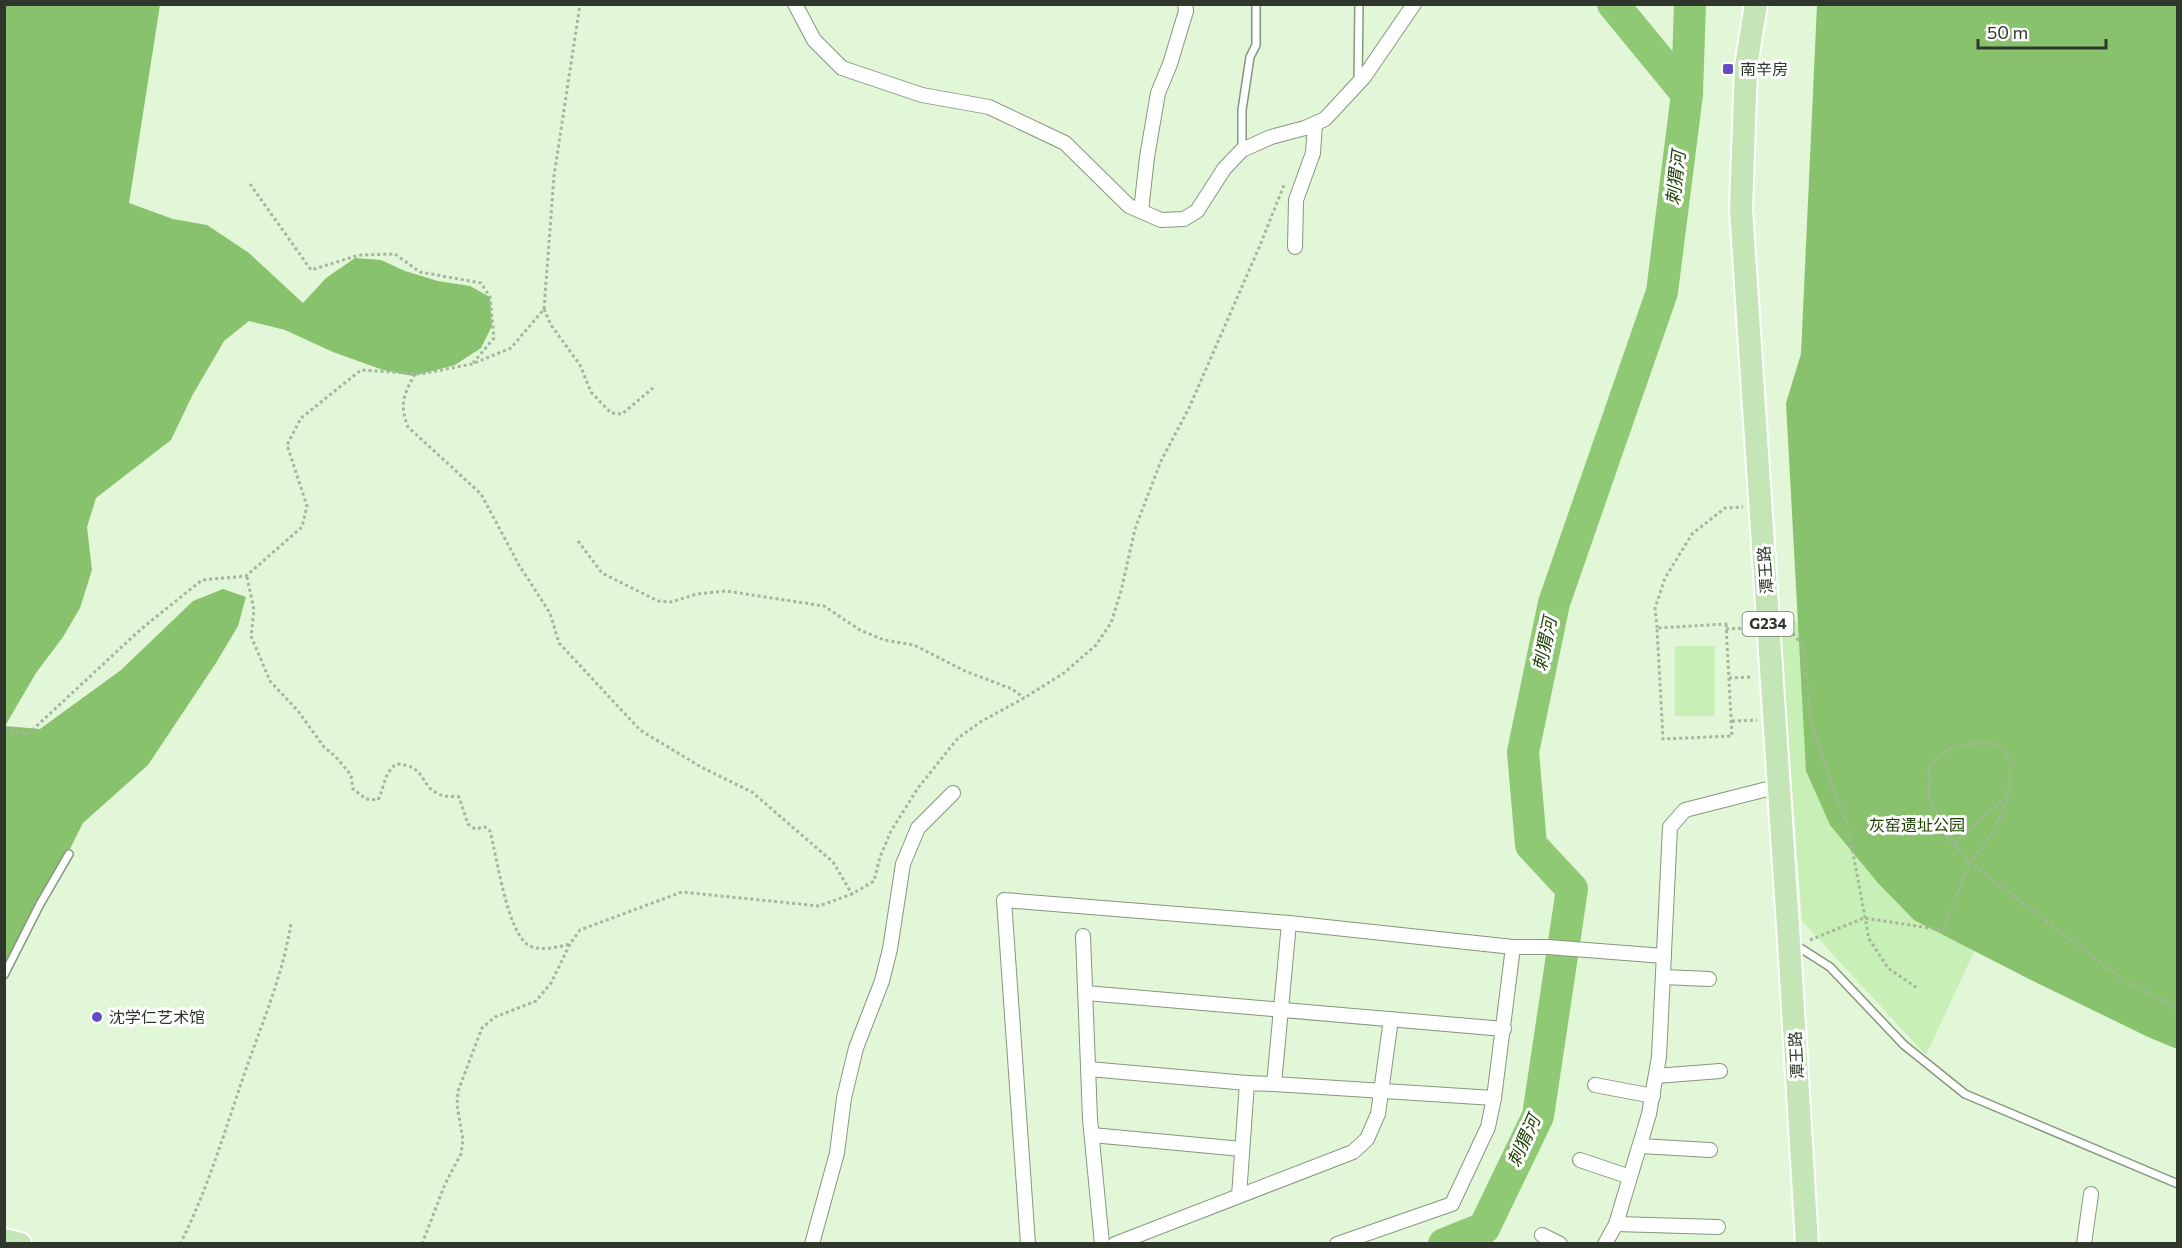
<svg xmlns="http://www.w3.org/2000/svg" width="2182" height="1248" font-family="Commissioner,'Noto Sans SC',sans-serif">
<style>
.green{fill:#c8efb6}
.forest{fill:#89c26d}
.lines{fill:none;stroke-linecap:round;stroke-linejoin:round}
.river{stroke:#90c974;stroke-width:32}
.service-casing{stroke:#84987c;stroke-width:10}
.minor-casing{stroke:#84987c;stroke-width:16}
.trunk-casing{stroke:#fff;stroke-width:26}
.path{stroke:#a5b69d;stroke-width:3;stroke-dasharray:3 3;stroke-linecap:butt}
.service{stroke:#fff;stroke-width:7}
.minor{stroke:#fff;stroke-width:14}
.trunk{stroke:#c4e6b6;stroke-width:22}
.poi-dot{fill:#624dc6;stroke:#fff;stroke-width:2}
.labels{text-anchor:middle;stroke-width:6;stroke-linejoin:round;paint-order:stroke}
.shield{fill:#fff;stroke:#6d736b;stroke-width:1.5}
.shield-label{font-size:15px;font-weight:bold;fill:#2f372c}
.poi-label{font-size:16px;fill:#2f372c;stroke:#fff;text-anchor:start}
.street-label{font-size:16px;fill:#2f372c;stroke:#fff}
.park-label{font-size:16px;fill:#1b3f01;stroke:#fff}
.water-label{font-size:18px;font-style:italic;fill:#1e4205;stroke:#fff}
</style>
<rect width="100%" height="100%" fill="#e2f7d8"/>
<g class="green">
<polygon points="1779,611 1805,627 1986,926 1926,1055 1802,921"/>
<rect x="1675" y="646" width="40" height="70"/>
</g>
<g class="forest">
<polygon points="5,5 160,5 129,203 173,219 207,225 249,253 303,303 326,278 355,258 381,260 405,271 438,281 470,286 490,297 492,326 481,348 455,365 413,376 383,370 333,352 285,330 249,321 224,341 192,396 171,440 96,498 87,527 92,570 80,608 63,637 36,673 5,726 40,729 121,670 193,601 223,589 246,597 238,626 216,663 148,765 83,823 5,978"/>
<polygon points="1817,5 2177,5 2177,1049 2148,1037 2029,979 1914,920 1878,883 1830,825 1806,771 1786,403 1801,354"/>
</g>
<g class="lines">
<g class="river">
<polyline points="1613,4 1687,94"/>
<polyline points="1444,1244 1484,1228 1538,1116 1572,889 1531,845 1523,752 1554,603 1662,292 1687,94 1690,4"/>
</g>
<g class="service-casing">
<g id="service">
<polyline points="1358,83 1359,4"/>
<polyline points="1242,150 1242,110 1250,57 1256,45 1256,4"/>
<polyline points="1794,944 1830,967 1904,1045 1965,1094 2178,1184"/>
<polyline points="4,975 40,904 69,854"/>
</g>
</g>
<g class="minor-casing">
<g id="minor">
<polyline points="795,4 814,40 842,68 922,95 989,107 1065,143 1129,206 1161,220 1184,219 1197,211 1224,169 1242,150 1271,137 1305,128 1325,119 1364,77 1414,4"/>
<polyline points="1141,211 1147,157 1158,93 1170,64 1186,11 1185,4"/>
<polyline points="1295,247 1296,200 1313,153 1315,124"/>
<polyline points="1083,936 1090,1119 1102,1244"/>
<polyline points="1663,977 1709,979"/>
<polyline points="1086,993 1504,1029"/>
<polyline points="1089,1069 1247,1083"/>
<polyline points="1656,1076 1720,1071"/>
<polyline points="1274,1084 1494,1098"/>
<polyline points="1595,1085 1653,1096"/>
<polyline points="1092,1135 1242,1149"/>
<polyline points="1640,1146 1710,1150"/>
<polyline points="1580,1160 1630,1177"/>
<polyline points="1239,1196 1247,1083 1274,1084 1289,923"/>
<polyline points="1616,1224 1718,1227"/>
<polyline points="1542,1235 1560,1244"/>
<polyline points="812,1244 837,1153 844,1098 856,1048 882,981 890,949 903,864 918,828 953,793"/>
<polyline points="1028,1244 1004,900 1289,923 1513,947 1548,947 1664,956"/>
<polyline points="1115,1244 1353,1152 1367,1139 1378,1114 1391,1019"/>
<polyline points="1337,1244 1452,1204 1488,1127 1494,1098 1513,947"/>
<polyline points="1605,1244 1616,1224 1649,1114 1659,1057 1670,827 1685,810 1779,786"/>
<polyline points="2084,1244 2091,1194"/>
</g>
</g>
<g class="trunk-casing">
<g id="trunk">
<polyline points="1756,4 1746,66 1741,209 1789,942 1807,1244"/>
<polyline points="4,1240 20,1244"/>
</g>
</g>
<g class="path">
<polyline points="250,184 311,270 359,255 395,254 420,272 481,283 490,297 494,338 473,363"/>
<polyline points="544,309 551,325 580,365 591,392 611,413 622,414 653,388"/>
<path d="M 415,374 C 404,394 399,404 408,427 L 481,494 L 519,565 L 550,613 L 559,643 L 640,730 L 701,767 L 752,792 L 833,862 L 852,894"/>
<polyline points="578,541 602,573 658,601 671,602 697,594 726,591 824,606 860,630 884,640 914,645 965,671 1012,689 1024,698"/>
<path d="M 247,577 L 254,610 L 251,636 L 270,681 L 298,711 L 324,747 L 336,757 L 351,775 L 353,789 L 366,799 L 378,800 C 385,786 383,775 396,764 C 427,765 419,786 439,794 C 444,797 452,796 459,797 L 468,824 L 475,829 L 485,827 L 490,831 C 497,857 507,931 528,945 C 540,952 558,947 570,944"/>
<polygon points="1726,624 1732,736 1663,739 1657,628"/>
<polyline points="1657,628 1655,608 1665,578 1692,534 1725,508 1743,507"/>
<polyline points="1726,629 1749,628"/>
<polyline points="1789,629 1804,647 1810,718 1830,780 1848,826 1869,939 1888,968 1917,988"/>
<polyline points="1729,678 1751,677"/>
<polyline points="1732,721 1757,720"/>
<polyline points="4,730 28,734 141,629 202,580 246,576 302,527 307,506 287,445 301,418 361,370 421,374 472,364 511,348 544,309 554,176 580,4"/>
<polyline points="1955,843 2007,795"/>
<polyline points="1810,940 1864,918 1943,930 1970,862 1994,830 2008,798 2011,761 2002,748 1994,744 1979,743 1956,746 1938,757 1929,768 1929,798 1948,836 1970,862 2069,939 2123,980 2178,1009"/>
<path d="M 180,1244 C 208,1189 225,1130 245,1072 C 262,1023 283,975 291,923"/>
<polyline points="422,1244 445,1184 461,1154 463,1140 457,1105 458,1091 482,1028 495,1017 536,1001 551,983 570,944 580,930 682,892 819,906 852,894 874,881 880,857 891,831 918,788 958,738 982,721 1024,698 1064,673 1096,645 1111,623 1121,591 1135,529 1149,492 1161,461 1189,408 1261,243 1284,185"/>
</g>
<use href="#service" class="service"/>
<use href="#minor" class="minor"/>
<use href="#trunk" class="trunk"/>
</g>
<g class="poi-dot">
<rect x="1722" y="63" width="12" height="12" rx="3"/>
<circle cx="97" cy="1017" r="6"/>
</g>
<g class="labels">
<rect class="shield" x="1742.5" y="612" width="51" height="24" rx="4.5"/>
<g class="shield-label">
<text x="1768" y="629">G234</text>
</g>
<g class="poi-label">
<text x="1740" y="75">南辛房</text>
<text x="109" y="1023">沈学仁艺术馆</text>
</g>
<g class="street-label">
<text transform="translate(1765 570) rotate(-94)" y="6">潭王路</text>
<text transform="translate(1796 1055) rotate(-93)" y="6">潭王路</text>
</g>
<g class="park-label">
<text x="1917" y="831">灰窑遗址公园</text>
</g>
<g class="water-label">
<text transform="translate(1676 178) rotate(-83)" y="6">刺猬河</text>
<text transform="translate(1545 644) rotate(-78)" y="6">刺猬河</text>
<text transform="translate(1524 1141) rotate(-66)" y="6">刺猬河</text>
</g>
</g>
<rect width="2182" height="1248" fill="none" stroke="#2f372c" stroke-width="12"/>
<path d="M1978 39v9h128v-9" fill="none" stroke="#2f372c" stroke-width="3"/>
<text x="1987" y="39" font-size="18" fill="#2f372c" stroke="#ffffff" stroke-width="4.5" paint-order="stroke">50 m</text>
</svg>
